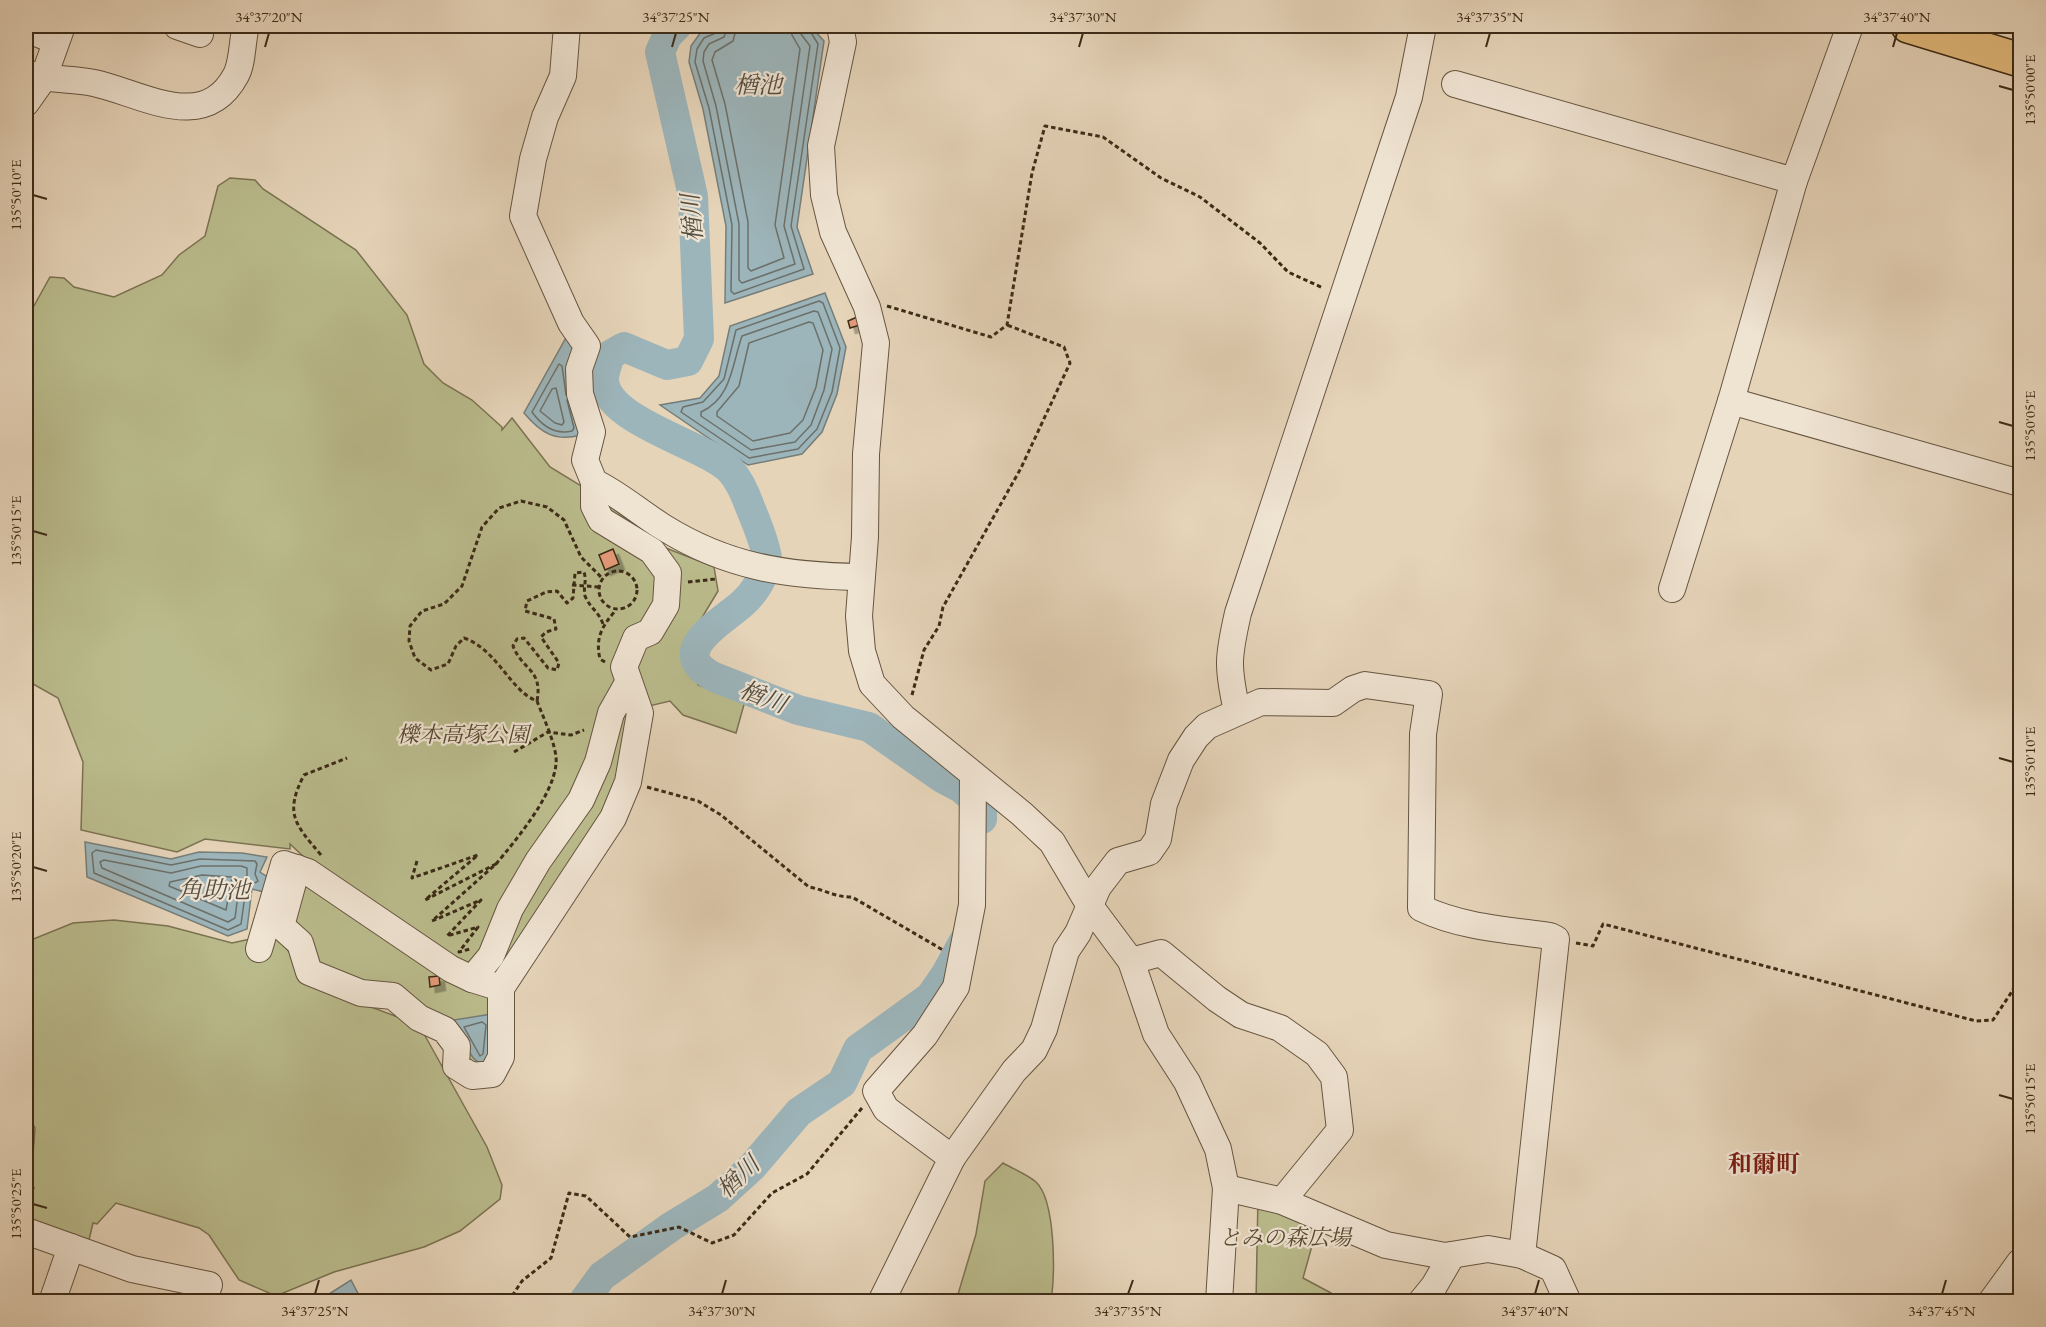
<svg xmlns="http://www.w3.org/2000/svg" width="2046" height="1327" font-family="'EB Garamond','Noto Serif JP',serif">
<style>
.green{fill:#babb8c;stroke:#7b7352;stroke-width:1.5}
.water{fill:#9cb5bb;stroke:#767e79;stroke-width:1.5}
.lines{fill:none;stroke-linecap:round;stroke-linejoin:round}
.shore{stroke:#6c7069;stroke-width:1.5}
.river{stroke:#9cb5bb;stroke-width:30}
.building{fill:#e49a7a;stroke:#3c2b17;stroke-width:1.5;filter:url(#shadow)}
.minor-casing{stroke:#665540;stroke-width:28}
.highway-casing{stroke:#3c2b17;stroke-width:36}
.path{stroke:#3c2b17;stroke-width:3;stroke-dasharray:4.5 3;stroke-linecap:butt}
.minor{stroke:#efe3d2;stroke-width:26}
.highway{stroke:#e3ba7c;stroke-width:33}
.ticks{fill:none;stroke:#3c2b17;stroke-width:2}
.labels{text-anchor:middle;stroke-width:4.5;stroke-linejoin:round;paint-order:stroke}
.park-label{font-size:22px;font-style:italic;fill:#55482e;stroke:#efe3d2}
.water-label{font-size:24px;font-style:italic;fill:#544e40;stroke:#efe3d2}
.neighbourhood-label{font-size:24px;font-weight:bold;fill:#7a1f14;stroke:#efe3d2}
.neatline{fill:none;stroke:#3c2b17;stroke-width:2}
.ticks-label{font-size:15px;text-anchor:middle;fill:#3c2b17}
</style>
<defs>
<filter id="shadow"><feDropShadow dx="5.5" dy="5.5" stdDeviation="0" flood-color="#0004"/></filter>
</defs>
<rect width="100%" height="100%" fill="#e6d4b9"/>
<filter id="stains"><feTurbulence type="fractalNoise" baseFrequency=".00333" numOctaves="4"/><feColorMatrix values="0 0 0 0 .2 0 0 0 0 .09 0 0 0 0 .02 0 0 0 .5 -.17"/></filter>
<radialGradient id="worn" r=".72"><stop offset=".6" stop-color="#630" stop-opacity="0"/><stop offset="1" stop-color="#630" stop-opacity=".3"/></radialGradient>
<g class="green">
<polygon points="230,178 255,180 263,189 356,250 407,315 424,364 443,383 472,400 502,427 502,430 512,418 550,467 588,490 666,548 714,567 718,591 686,644 698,685 745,701 736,733 683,715 670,701 640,708 623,782 511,966 490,1067 471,1069 455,1028 323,972 292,916 306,859 290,844 290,849 205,839 177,852 81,830 83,762 58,698 26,680 26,329 30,313 50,277 64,278 74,287 114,297 162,275 179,255 205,236 218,186"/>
<polygon points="114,920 168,926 232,943 273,934 323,989 419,1025 487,1147 502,1185 500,1199 460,1231 424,1247 334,1272 276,1296 239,1280 209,1235 199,1228 116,1203 97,1224 93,1223 89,1240 26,1217 26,1185 34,1188 31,1182 35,1128 26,1112 26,942 73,923"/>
<path d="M 1003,1163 C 1013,1169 1027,1174 1036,1182 C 1056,1201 1055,1275 1051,1301 L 956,1301 L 976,1234 L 985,1181 Z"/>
<polygon points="1258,1196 1319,1221 1303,1278 1331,1293 1329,1301 1256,1302"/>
</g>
<g class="water">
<polygon points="722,26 810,26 824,41 797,227 813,274 725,303 726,226 703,109 689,62 691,46 701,32"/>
<polygon points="825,293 846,347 837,394 822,432 802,454 748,465 660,405 700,398 719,376 730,326"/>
<path d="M 567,336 L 573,341 L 581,435 C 555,442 541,433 524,413 Z"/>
<polygon points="85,842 171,859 199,852 242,853 267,857 260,872 269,878 264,892 252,889 247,929 228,936 87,877"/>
<path d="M 492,1014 L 488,1066 C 465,1062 466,1034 448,1021 Z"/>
<polygon points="351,1280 362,1301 318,1301"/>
</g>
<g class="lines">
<g class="shore">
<polyline points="720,26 718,32 704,38 697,49 695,62 709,108 732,225 731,291 734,294 804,269 791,226 818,44 807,26"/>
<polyline points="728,26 724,37 709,44 704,52 703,61 716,106 739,224 739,280 742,283 795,264 784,226 810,46 801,34 799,26"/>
<polyline points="737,26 733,41 715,52 712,60 725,104 748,222 748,268 751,271 784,258 775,225 800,49 792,35 790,26"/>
<polygon points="819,301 823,303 840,348 832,392 817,429 798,449 749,458 681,412 683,407 703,402 724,379 736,330"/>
<path d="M 814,311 L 818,312 L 832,349 L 824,390 L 811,425 L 795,442 L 751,450 L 701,416 L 701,412 C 732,398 732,364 742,336 Z"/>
<polygon points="809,322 813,323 823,350 816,387 803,420 790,433 753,441 717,416 717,412 739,386 749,343"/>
<polygon points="556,388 564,422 562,425 555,423 540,411 552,389"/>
<path d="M 566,395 L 562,366 L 559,364 L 532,412 C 542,426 555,435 572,431 L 574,428 L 567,400"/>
<polygon points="96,850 171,865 200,859 255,861 257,864 255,874 258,881 246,888 241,924 228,930 94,873 92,853"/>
<polygon points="104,860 171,873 201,866 241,866 247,868 247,875 239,887 235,918 228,922 102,868 100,862"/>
<polygon points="202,875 232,877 226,910 169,886 170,882"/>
<polygon points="482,1022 486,1025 483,1054 480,1056 464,1027"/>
</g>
<g class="river">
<path d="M 677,26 L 667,36 L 660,52 L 693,196 L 699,339 L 688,361 L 667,365 L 624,347 L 610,355 C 608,362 605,370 604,377 C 601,421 706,444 731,471 C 740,481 746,496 750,507 C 755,519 767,548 767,560 C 766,575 754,593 743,603 C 722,622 665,652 714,677 L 798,710 L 869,727 L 942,778 L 961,788 L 982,807 L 982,819"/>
<polyline points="583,1302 602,1276 672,1226 718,1198 752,1167 799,1112 842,1083 858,1049 930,997 946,974 964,941"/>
</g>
</g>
<g class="building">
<polygon points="857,317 860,325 850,328 848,321"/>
<polygon points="613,549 619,564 605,570 599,555"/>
<polygon points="439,976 440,985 430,987 429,977"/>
</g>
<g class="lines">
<g class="minor-casing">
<g id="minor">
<polyline points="177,26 200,34"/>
<path d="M 567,26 L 563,76 L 545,117 L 533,159 L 523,216 L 571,323 L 587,346 L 579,369 L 580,394 L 592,432 L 585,460 L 594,482 C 619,494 639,512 663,527 C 727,567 787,576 861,577"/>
<polyline points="840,26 843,42 821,146 824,195 833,232 867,307 876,343 866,454 865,537 859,616 862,651 872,684 903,717 1022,814 1052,842 1090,906 1131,961 1156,1034 1187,1082 1218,1149 1226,1188 1219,1302"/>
<polyline points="26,29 56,41"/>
<path d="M 26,73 C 48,81 71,78 94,83 C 141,93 204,135 236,75 C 243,62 242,40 246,26"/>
<polyline points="1455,84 1794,181"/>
<polyline points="26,103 43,79 62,26"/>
<polyline points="1731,401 2020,483"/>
<polyline points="1672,589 1731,401 1794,181 1850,26"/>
<path d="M 1237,711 C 1227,666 1228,657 1238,613 L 1409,97 L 1423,26"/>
<polyline points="297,868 281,926 300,943 309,972 361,993 393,996 419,1018 445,1030 457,1046 456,1066 472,1076 492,1074 501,1057 501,988 613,818 628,782 640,713 624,667 636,638 650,632 666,605 668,573 652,551 601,520 594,506 594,482"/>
<polyline points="259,949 284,864 308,872 451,969 472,979"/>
<polyline points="1131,961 1161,953 1217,999 1241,1015 1280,1028 1317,1054 1334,1077 1340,1130 1282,1201"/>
<polyline points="501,988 472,979 491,956 510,909 538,861 581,800 598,762 611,713 628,683"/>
<path d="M 952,1158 L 1014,1071 L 1034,1050 L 1044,1029 L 1066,951 L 1078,933 L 1098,887 L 1118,861 L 1149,852 L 1158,839 L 1164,804 L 1181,760 L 1196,737 L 1207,726 L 1261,702 L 1333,703 L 1353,689 L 1365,685 L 1429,694 L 1423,734 L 1421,908 C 1460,927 1508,930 1550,936 L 1556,939 L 1522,1255"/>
<polyline points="1226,1188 1282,1201 1386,1245 1445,1256 1488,1249 1522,1255 1553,1269 1568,1302"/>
<polyline points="26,1231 132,1269 209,1285 203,1302"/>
<polyline points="52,1302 71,1247"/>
<polyline points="881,1302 952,1158 886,1109 876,1091 925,1035 956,987 972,905 973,776"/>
<polyline points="1421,1302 1434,1286 1452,1255"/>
<polyline points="1991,1302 2020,1262"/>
</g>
</g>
<g class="highway-casing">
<polyline id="highway" points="1908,26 2020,60"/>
</g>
<g class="path">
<polyline points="887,306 991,337 1007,325 1032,173 1045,126 1103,137 1161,178 1200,197 1260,243 1288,272 1323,288"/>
<circle cx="618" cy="590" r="19"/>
<polyline points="688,582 716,579"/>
<polyline points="572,585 599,587"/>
<path d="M 605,662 L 600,659 C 595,638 602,626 616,610"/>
<polyline points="912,695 924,650 939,626 943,607 1021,468 1070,363 1064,347 1007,325"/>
<path d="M 537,701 C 543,669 522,670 513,646 L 517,639 L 524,638 L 548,668 L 557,670 L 559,663 L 541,637 L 546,632 L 556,629 L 554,619 L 525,611 L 527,601 L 546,592 L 557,591 L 567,603 L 573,598 L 575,573 L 584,572 C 587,581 583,588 585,596 C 590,608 599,612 603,624"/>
<polyline points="514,752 548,732 571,735 584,730"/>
<path d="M 647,787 L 698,801 L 721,815 L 809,887 C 825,890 835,897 852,897 L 943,950"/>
<path d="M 321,855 C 295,824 284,814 304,775 L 347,758"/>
<polyline points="417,861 412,878 478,855 425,900 496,864 432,921 481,900 447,936 478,927 459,952 470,949"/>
<path d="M 496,864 C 516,840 553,796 556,764 C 558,748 543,717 537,701 C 510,691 498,650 464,638 L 456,646 L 448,664 L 431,670 L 415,658 L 409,641 L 410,626 L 422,611 L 444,604 L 462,586 L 482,527 L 499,508 L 521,501 L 547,507 L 564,520 L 581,557 L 603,579"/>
<polyline points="1576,943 1593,946 1603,924 1976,1021 1993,1020 2013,990 2020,964"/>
<polyline points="508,1302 522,1281 551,1258 569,1193 586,1196 630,1237 679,1227 712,1243 734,1235 772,1193 807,1174 862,1108"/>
</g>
<use href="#minor" class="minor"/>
<use href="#highway" class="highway"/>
</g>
<path class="ticks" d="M 265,47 L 269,33M 672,47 L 676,33M 1079,47 L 1083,33M 1486,47 L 1490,33M 1893,47 L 1897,33M 1999,86 L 2013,90M 33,195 L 47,199M 1999,422 L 2013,426M 33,531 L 47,535M 1999,758 L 2013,762M 33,867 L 47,871M 1999,1095 L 2013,1099M 33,1204 L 47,1208M 315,1294 L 319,1280M 722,1294 L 726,1280M 1128,1294 L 1133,1280M 1535,1294 L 1539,1280M 1942,1294 L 1946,1280"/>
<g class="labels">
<g class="park-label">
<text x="463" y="742">櫟本高塚公園</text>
<text x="1285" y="1245">とみの森広場</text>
</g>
<g class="water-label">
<text x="758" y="93">楢池</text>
<text transform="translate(692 218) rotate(-95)" y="8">楢川</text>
<text transform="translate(763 697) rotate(21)" y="8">楢川</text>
<text x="214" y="898">角助池</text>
<text transform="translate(738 1177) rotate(-43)" y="8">楢川</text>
</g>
<g class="neighbourhood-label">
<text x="1764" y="1172">和爾町</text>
</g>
</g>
<rect width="2046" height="1327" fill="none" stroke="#e6d4b9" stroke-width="66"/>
<rect x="33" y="33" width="1980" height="1261" class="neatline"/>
<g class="ticks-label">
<text x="269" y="22">34°37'20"N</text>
<text x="676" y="22">34°37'25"N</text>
<text x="1083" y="22">34°37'30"N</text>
<text x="1490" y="22">34°37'35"N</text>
<text x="1897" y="22">34°37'40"N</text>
<text transform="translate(2030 90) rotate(-90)" y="5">135°50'00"E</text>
<text transform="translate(16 195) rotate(-90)" y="5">135°50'10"E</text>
<text transform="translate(2030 426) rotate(-90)" y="5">135°50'05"E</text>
<text transform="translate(16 531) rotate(-90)" y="5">135°50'15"E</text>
<text transform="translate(2030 762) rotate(-90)" y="5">135°50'10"E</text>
<text transform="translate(16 867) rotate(-90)" y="5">135°50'20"E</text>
<text transform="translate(2030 1099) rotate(-90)" y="5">135°50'15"E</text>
<text transform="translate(16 1204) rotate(-90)" y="5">135°50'25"E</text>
<text x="315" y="1316">34°37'25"N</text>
<text x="722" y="1316">34°37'30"N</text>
<text x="1128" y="1316">34°37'35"N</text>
<text x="1535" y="1316">34°37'40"N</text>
<text x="1942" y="1316">34°37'45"N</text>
</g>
<rect width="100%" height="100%" filter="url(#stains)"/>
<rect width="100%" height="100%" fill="url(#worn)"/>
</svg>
